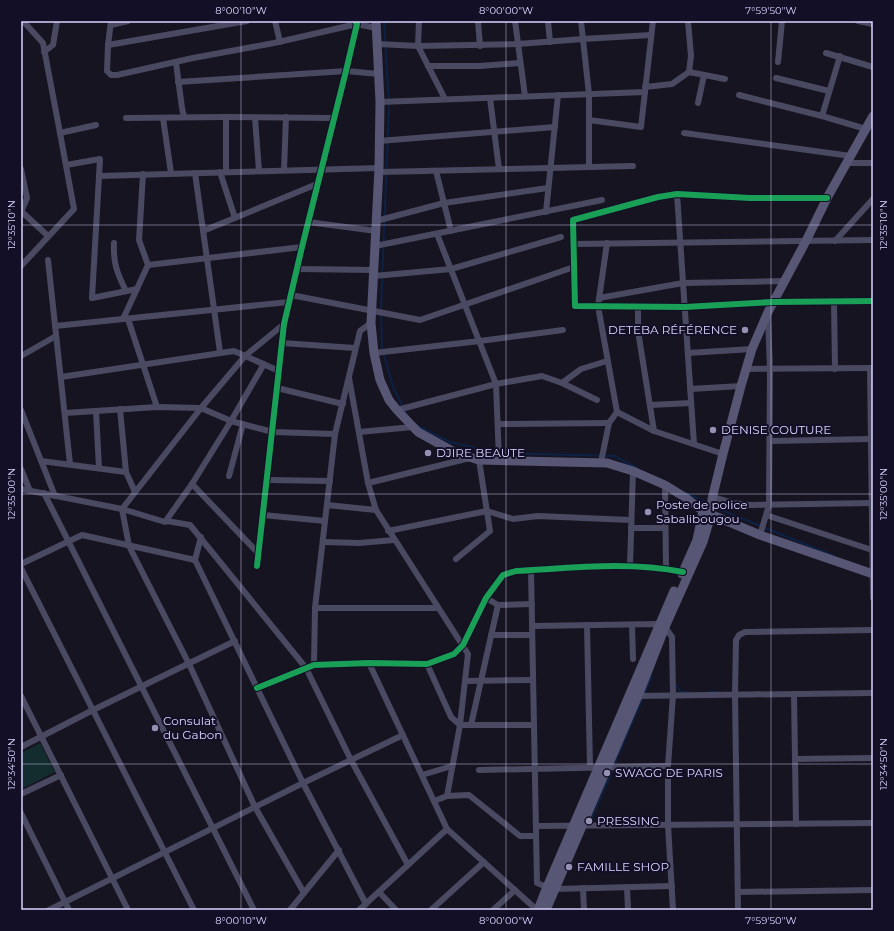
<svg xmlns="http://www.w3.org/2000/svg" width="894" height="931" font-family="Montserrat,sans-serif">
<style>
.green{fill:#132c2d}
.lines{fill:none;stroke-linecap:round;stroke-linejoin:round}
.stream{stroke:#0d2144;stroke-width:2}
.street{stroke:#4a4962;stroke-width:6}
.secondary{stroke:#575674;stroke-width:9}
.cycleway-casing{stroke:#130f26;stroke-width:8}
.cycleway{stroke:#1a9f57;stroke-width:6}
.ticks{fill:none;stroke:#d9d4ff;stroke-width:1;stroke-opacity:0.45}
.poi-dot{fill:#9591b1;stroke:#130f26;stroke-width:1.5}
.labels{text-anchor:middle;stroke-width:4;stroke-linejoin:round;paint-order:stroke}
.poi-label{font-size:12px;fill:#d9d4ff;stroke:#130f26;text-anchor:start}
.neatline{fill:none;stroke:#d9d4ff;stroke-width:1.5}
.ticks-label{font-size:10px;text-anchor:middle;fill:#d9d4ff}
</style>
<rect width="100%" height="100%" fill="#161421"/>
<polygon class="green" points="40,743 55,772 21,789 21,753"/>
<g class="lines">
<g class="stream">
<polyline points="384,21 389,106 381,309 382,348 393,387 407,415"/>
<polyline points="418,426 450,442 497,453 614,456 637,468"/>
<polyline points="686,493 709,504"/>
<polyline points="714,507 834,556"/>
<polyline points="676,685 681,692 689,692"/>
<polyline points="708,692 719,692"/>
<polyline points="614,765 652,676"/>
<polyline points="591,819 613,769"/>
</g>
<g class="street">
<polyline points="111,21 108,45 107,71 111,75 117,75 193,58 274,43 357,24 376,28"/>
<polyline points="275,21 280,42"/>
<polyline points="419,21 418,46 445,99"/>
<polyline points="478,21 480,46"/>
<polyline points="515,21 525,96"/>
<polyline points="548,21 550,42"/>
<polyline points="581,21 589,94 589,167"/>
<polyline points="858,21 873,24"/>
<polyline points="111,25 128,21"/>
<polyline points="378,44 418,46 518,44 583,39 651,35"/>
<polyline points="108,45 247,21"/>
<polyline points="44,52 53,45 57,21"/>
<polyline points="826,53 873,67"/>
<polyline points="778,62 782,21"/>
<polyline points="176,63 182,108 184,117"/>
<polyline points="428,66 479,66 520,63"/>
<polyline points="689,72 725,79"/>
<polyline points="776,78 829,91"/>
<polyline points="178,82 346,71 379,74"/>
<polyline points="645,87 672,84 689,72 691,56 688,21"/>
<polyline points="739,95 822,116 866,129"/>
<polyline points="490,98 499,169"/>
<polyline points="380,102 645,92"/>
<polyline points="698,103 704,75"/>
<polyline points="822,116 840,56"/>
<polyline points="126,118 226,117 334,118"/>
<polyline points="163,118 171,173"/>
<polyline points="255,118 259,171"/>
<polyline points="589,120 641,127 653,21"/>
<polyline points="60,133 96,125"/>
<polyline points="684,133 851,156"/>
<polyline points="379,141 555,127"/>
<polyline points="847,163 873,163"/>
<polyline points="66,165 100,159 92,298 137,289"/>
<polyline points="21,169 27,198 21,212"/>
<polyline points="284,170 286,117"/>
<polyline points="436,171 451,231"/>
<polyline points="220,172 235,218"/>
<polyline points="226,172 226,117"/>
<polyline points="379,172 633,166"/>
<polyline points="195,173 220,352"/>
<polyline points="99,176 379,168"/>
<polyline points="677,194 694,444"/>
<polyline points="827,198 750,198 677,194 658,197 573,220 575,306 685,307 773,302 873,301"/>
<polyline points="21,211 48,236"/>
<polyline points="546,212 558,95"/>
<polyline points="376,221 444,203 548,188"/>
<polyline points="308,222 376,231"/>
<polyline points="203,231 317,184"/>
<polyline points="437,234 496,384 499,460"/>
<polyline points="835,241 873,199"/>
<path d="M 114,243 C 113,263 117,273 126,291"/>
<polyline points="607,243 598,306 617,412 654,431 723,454"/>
<polyline points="574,244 873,240"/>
<polyline points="375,246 602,200"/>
<polyline points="48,260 70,464"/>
<polyline points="148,265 302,247"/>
<polyline points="21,266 74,209 60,133 43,43 23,21"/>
<polyline points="297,269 374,270"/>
<polyline points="374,276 451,269 561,237"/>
<polyline points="291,295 420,320 574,267"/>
<polyline points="599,298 683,283 784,281"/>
<polyline points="834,302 835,369"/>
<polyline points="638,307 638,331 654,431"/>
<polyline points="123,319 148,265 139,240 143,174"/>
<polyline points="128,319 157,407"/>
<polyline points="55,326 289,302"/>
<polyline points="282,343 355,348"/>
<polyline points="374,353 480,341 563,330"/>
<polyline points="688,353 752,349"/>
<polyline points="21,356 56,336"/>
<polyline points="870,368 873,598"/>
<polyline points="746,369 873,368"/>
<polyline points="61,377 234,351 279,371"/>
<polyline points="349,378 368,483 376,510 468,654 460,725 447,796 434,801"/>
<polyline points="562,383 581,369 607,361"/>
<polyline points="277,388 343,404"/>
<polyline points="690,389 741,386"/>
<polyline points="650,405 691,403"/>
<polyline points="120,409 126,472 135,492"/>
<polyline points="21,410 55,496"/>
<polyline points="397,410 496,384 542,376 562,383 597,400"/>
<polyline points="96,411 99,468"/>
<polyline points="65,413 157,407 201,408 231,421 273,432 335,434"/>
<polyline points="498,424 609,423"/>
<polyline points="359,432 413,427"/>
<polyline points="770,441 871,439"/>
<polyline points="41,461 126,472"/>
<polyline points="601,462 609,423 617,412"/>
<polyline points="21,469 30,491"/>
<polyline points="229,476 243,424"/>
<polyline points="268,480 330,481"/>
<polyline points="368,483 470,458"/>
<polyline points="192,484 259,554"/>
<polyline points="665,485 666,568"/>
<polyline points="21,489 122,509 165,522 192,484 231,421 264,364"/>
<polyline points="44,493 254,910"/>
<polyline points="712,497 733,503 749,505 873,503"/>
<polyline points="327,505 376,510"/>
<polyline points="122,509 129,546 189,664 255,807 304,893"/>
<polyline points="122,509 201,408 245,356 284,324"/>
<polyline points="263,515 325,521"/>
<polyline points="766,515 872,550"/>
<polyline points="167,521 190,525 306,668 351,760 408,865"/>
<polyline points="631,528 665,528"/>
<polyline points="388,531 487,511 513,519 538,516 630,520"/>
<polyline points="760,535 769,505 770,369 768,316"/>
<polyline points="201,537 195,560 303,783 366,904"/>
<polyline points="323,542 359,543 394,540"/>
<polyline points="456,559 490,531 479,460"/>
<polyline points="21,564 82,535 195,560"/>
<polyline points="257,566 284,324 302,247 346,71 357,24 355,21"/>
<polyline points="630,566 633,471"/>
<polyline points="21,568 194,910"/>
<polyline points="531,570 537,883 547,887 556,889 672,886"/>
<polyline points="486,598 498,605 532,604"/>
<polyline points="315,608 438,608"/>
<polyline points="587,625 590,767"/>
<polyline points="632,625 633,659"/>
<polyline points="532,626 659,624 665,627 672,637 673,695 668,766 668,825 673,910"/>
<polyline points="491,635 532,635"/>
<polyline points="369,663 447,829 537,910"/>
<polyline points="427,664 451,717 460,725 534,725"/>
<polyline points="314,665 315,608 335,434 360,331 371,323"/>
<polyline points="465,681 533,680"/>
<path d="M 257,688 L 314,665 L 369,663 L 427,664 L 454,654 L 463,645 L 486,598 L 503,575 L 516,571 C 571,568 628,561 683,572"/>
<polyline points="794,694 796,824"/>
<polyline points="21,696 128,910"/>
<polyline points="635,696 873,693"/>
<polyline points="471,725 498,605"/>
<polyline points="21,747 93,710 235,641"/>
<polyline points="795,759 873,758"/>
<polyline points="479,770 668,766"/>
<polyline points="422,775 452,766"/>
<polyline points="21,794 61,775"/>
<polyline points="447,796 469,795 520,836 536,836"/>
<polyline points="21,813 69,910"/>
<polyline points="537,826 873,823"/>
<polyline points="627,887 628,910"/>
<polyline points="583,888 584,910"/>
<polyline points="379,892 396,910"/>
<polyline points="738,892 873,890"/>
<polyline points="49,910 303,783 403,735"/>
<polyline points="290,910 339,850"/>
<polyline points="359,910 447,829"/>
<polyline points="431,910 484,862"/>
<polyline points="493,910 515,890"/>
<polyline points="738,910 735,694 736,640 739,635 745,632 873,630"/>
</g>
<g class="secondary">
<polyline points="376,21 380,102 379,168 371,323 374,353 380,380 389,400 397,410 418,432 456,453 479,460 607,463 633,471 665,485 686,498 703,511 760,535 873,574"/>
<polyline points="682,574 697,540 703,511 706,508"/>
<polyline points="538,910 547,887 674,591"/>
<polyline points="546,910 638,696 665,627 703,542 711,515 712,499 723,454 741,386 752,349 768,312 806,241 827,198 873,116"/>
</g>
<g class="cycleway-casing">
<g id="cycleway">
<polyline points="827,198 750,198 677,194 658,197 573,220 575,306 685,307 773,302 873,301"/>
<polyline points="257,566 284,324 302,247 346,71 357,24 355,21"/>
<path d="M 257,688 L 314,665 L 369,663 L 427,664 L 454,654 L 463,645 L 486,598 L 503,575 L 516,571 C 571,568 628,561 683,572"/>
</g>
</g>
<use href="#cycleway" class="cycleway"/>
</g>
<path class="ticks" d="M 241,21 L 241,910M 506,21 L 506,910M 771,21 L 771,910M 21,225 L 873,225M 21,494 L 873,494M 21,764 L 873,764"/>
<g class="poi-dot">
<circle cx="745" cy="330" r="4"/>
<circle cx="713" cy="430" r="4"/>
<circle cx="428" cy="453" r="4"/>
<circle cx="648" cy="512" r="4"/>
<circle cx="155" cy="728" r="4"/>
<circle cx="607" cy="773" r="4"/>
<circle cx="589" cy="821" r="4"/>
<circle cx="569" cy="867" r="4"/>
</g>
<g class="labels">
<g class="poi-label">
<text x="737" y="334" text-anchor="end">DETEBA RÉFÉRENCE</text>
<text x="721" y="434">DENISE COUTURE</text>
<text x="436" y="457">DJIRE BEAUTE</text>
<text x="656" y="509">Poste de police<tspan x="656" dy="14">Sabalibougou</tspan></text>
<text x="163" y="725">Consulat<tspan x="163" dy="14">du Gabon</tspan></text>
<text x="615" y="777">SWAGG DE PARIS</text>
<text x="597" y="825">PRESSING</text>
<text x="577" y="871">FAMILLE SHOP</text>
</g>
</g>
<rect width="894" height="931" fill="none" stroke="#130f26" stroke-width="44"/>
<rect x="22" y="22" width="850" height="887" class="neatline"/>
<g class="ticks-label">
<text x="241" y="14">8°00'10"W</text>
<text x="506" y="14">8°00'00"W</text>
<text x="771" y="14">7°59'50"W</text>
<text transform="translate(11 225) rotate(-90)" y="4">12°35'10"N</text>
<text transform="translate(883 225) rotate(-90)" y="4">12°35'10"N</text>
<text transform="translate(11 494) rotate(-90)" y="4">12°35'00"N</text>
<text transform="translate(883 494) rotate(-90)" y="4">12°35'00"N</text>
<text transform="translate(11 764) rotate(-90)" y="4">12°34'50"N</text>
<text transform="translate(883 764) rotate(-90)" y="4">12°34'50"N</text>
<text x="241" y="924">8°00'10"W</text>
<text x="506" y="924">8°00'00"W</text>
<text x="771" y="924">7°59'50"W</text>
</g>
</svg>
